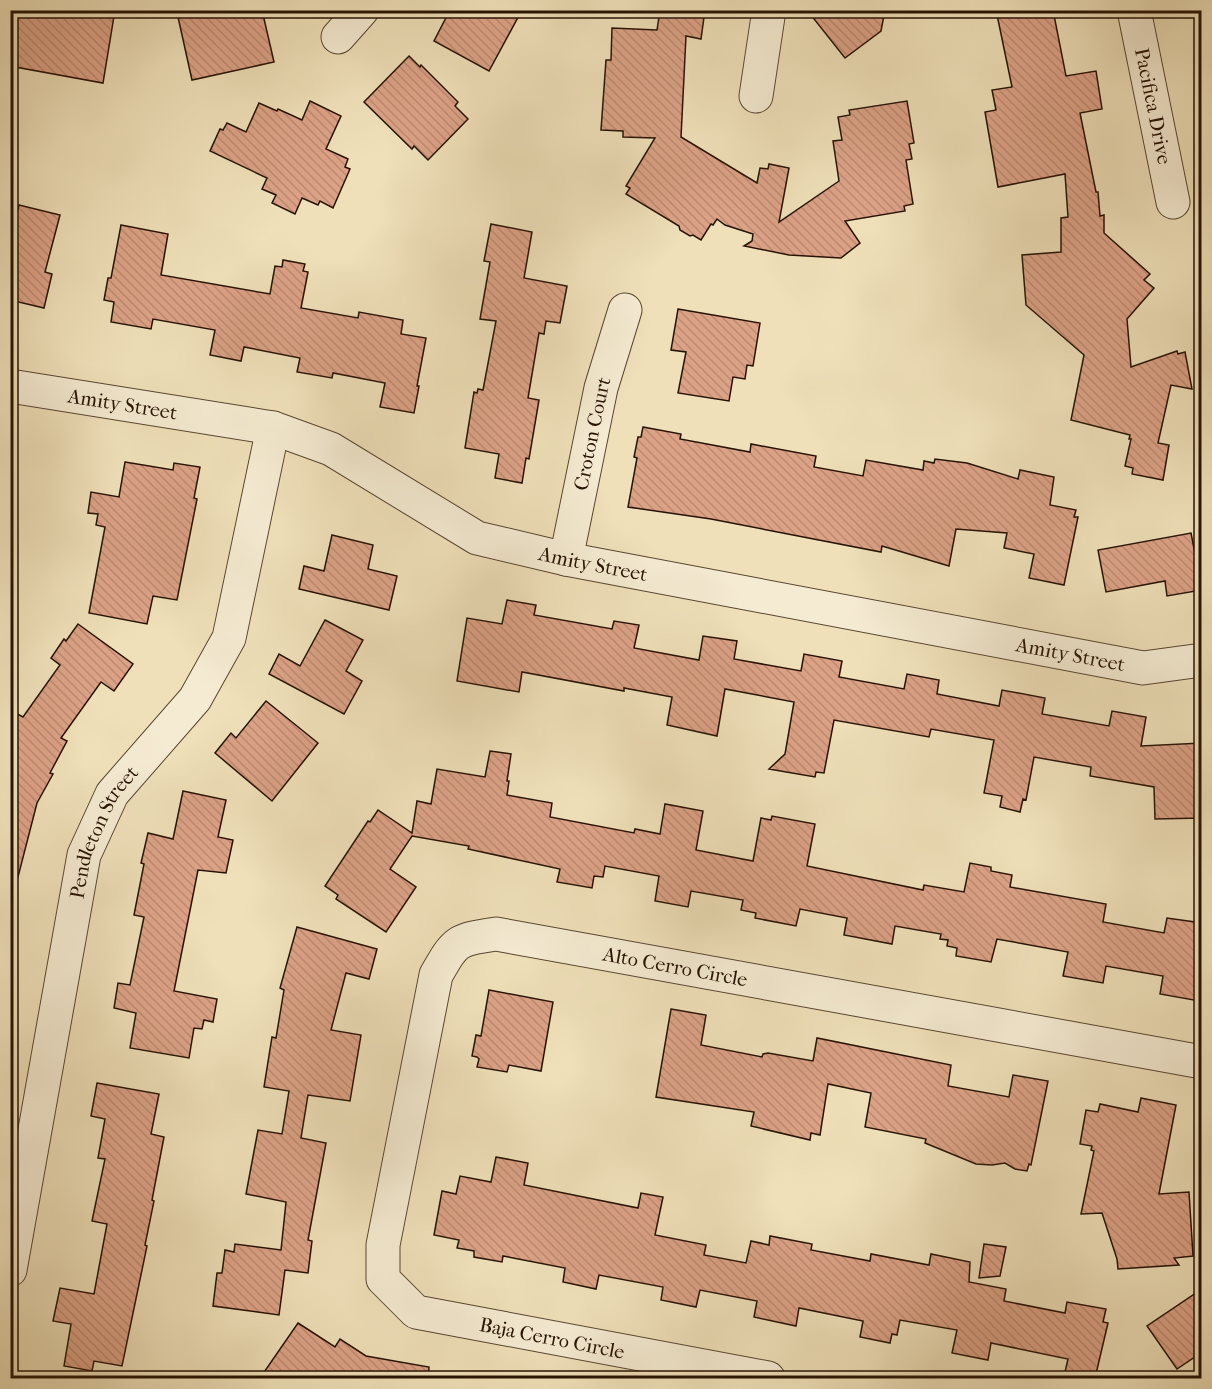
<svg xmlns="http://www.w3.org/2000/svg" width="1212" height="1389" font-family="'IM FELL French Canon',serif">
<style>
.building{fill:url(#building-back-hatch);stroke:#261203;stroke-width:1.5}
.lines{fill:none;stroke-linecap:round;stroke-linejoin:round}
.minor-casing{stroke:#584630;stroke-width:35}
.minor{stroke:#f5ebd2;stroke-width:33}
.labels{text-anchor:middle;stroke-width:4.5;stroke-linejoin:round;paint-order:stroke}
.street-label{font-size:20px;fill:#261203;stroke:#f5ebd2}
</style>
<defs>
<pattern id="building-back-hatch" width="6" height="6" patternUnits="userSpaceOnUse" patternTransform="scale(1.5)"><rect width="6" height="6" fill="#dca286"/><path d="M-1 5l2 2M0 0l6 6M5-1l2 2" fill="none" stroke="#bd8a72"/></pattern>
</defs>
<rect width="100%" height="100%" fill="#efe0b9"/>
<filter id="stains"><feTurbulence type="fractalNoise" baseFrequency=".00333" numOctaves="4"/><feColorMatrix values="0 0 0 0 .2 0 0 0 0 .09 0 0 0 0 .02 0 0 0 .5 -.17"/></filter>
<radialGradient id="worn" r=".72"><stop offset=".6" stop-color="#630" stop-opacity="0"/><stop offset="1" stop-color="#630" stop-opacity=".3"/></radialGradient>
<g class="building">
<polygon points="10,10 115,10 103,83 10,66"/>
<polygon points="208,10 262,10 274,62 192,80 178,17"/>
<polygon points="450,10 522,10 489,71 434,41"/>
<polygon points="660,10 705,10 701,39 686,36 681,137 757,183 760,168 768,169 769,164 789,168 779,222 839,181 833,141 842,140 838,117 850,115 849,110 907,101 914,143 909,144 912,159 906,160 913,204 904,206 905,211 845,221 860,243 841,258 789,255 744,246 752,241 753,234 725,225 717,219 713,225 711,224 701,240 693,235 690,236 680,230 679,226 626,194 630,188 626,186 655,138 623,137 623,131 601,130 606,60 611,60 612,28 657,30"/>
<polygon points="807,10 885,10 881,31 845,58"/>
<polygon points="996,10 1053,10 1066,76 1096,71 1102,109 1080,113 1096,192 1098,192 1100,216 1104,215 1104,233 1150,274 1144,280 1154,288 1127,319 1131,367 1177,351 1178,354 1185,352 1192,389 1171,385 1158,443 1169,445 1163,480 1132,474 1133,468 1125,466 1131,439 1129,439 1130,435 1071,420 1084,355 1026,305 1022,255 1061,252 1061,218 1068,217 1065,174 998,187 985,112 996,110 992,90 1012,87"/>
<polygon points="409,56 420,67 421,65 458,102 455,106 468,119 428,160 414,146 412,149 364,102"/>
<polygon points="310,101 341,116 326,149 348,159 345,167 350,169 333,208 320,201 318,205 302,198 295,214 272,203 276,195 262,189 267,178 210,151 220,129 223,130 227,123 246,132 259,103 277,111 278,109 302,120"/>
<polygon points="19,205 60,215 45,272 52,274 44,308 10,300 10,240"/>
<polygon points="491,224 532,232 524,278 567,286 560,323 546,321 544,334 539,333 528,398 539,400 529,459 526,458 522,483 495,478 499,454 465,448 474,392 477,393 478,389 483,390 496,321 480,319 490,262 484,261"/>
<polygon points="121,225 168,234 161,275 270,294 275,266 282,267 283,260 305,264 303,271 308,272 301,308 358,318 359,312 403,320 401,334 426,338 417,386 419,386 414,413 380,407 385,383 333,373 332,378 297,372 300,358 244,347 241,361 210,355 215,330 153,319 151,329 111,322 114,302 104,300 108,278 111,278"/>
<polygon points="678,309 760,323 753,366 747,365 745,379 733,377 729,401 678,393 686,352 671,350"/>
<polygon points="643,427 681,434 680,439 750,452 751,444 816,456 814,467 863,476 866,460 923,470 924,461 934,463 935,459 967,463 1018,479 1020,470 1054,477 1050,505 1076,510 1074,517 1078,517 1064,585 1029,578 1034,554 1004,548 1007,533 956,529 949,566 882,546 881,552 711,519 628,507 637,458 634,457 638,437 641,437"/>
<polygon points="125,462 173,470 174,463 200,467 194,498 197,499 177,600 153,596 147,624 89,613 105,527 96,525 98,514 88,513 91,492 119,497"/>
<polygon points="1191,533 1202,590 1167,596 1165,581 1106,592 1098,550"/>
<polygon points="332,535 373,545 368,569 397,576 389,610 299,589 304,566 324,571"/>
<polygon points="507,600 536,605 534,615 612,629 614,621 639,625 634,648 699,660 703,636 737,641 734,659 801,671 804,654 842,661 839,677 904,689 907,674 939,680 937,694 999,706 1002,690 1045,698 1042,714 1109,726 1112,711 1146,717 1141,746 1202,743 1202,818 1155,819 1154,787 1090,776 1091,767 1034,757 1026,800 1023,799 1020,812 1000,807 1002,796 984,793 994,740 931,729 929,737 834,720 824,773 816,772 815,777 769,769 785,754 794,702 725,689 717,736 667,725 672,697 624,688 624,691 522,672 519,692 457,681 467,618 502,624"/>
<polygon points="325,620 363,640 346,671 362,681 344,714 269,674 279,654 300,666"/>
<polygon points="78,624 133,664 114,691 101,682 61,738 67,741 50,773 53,774 37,803 18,877 10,876 10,710 23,717 60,665 51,658 64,639 66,641"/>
<polygon points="266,701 318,743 272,801 215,753 231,733 236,738"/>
<polygon points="490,751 511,754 507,781 509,781 507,795 552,803 550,817 634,833 635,829 660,834 665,804 703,811 696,850 753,861 761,818 771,820 772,816 815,824 807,866 923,890 924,885 964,892 970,863 991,867 991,871 1012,875 1010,887 1106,904 1103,922 1164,933 1167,918 1202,923 1202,986 1199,1001 1160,994 1163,976 1106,966 1103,983 1063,976 1068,952 997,939 991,962 956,956 957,948 947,946 948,940 940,939 941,934 895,926 892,944 844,935 847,918 800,909 796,926 755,918 756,913 741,910 743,900 691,891 688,907 655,901 659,876 605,866 603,877 594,876 592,888 557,882 560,869 468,849 469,846 412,836 390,869 416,887 386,932 336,899 338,895 325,886 368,821 370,822 378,810 412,833 417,801 431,804 437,769 485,777"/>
<polygon points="183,791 226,800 218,837 233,840 226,873 198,870 174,991 217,999 213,1022 204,1020 202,1029 194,1028 189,1058 130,1048 136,1013 114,1008 118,983 130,985 144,917 134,915 144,864 141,863 148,833 173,839"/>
<polygon points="297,927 377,949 369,979 346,973 331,1030 361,1035 350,1101 308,1095 301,1138 326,1143 308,1240 312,1241 308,1273 285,1270 279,1315 213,1306 217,1273 222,1273 225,1250 234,1252 235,1244 281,1250 286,1202 246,1194 258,1130 282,1134 289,1091 264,1087 272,1037 276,1038 284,990 280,988"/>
<polygon points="489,990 553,1002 541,1071 509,1065 507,1072 477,1067 479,1059 477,1057 472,1056 476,1035 481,1036"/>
<polygon points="671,1009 706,1015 701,1045 762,1057 763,1054 768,1053 813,1061 817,1038 951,1065 948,1086 1009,1097 1013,1075 1048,1081 1031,1165 1029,1164 1027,1171 1015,1169 1005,1163 992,1165 976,1164 925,1143 926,1139 865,1127 871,1093 828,1084 820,1135 811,1133 810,1140 751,1126 754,1112 656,1097"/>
<polygon points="97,1083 159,1094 151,1134 164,1137 152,1200 154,1201 145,1245 147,1246 122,1366 94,1361 92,1371 64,1366 71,1324 53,1321 60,1288 94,1294 107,1224 92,1221 105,1159 98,1158 105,1119 91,1116"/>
<polygon points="1141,1098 1176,1105 1159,1194 1189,1192 1193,1256 1174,1258 1179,1265 1118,1269 1117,1259 1102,1213 1081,1214 1094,1151 1091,1150 1092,1146 1080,1144 1086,1110 1098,1112 1100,1104 1138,1112"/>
<polygon points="496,1157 528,1163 524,1185 638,1208 641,1193 663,1197 655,1235 706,1245 704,1255 746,1263 751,1241 769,1245 770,1236 812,1244 811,1250 870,1261 871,1254 929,1265 931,1254 970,1262 969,1282 1006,1289 1004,1301 1065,1313 1067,1302 1106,1309 1103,1322 1108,1323 1095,1378 1065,1372 1068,1359 991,1343 988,1360 952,1353 957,1330 900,1320 897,1335 892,1334 890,1343 860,1337 863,1321 799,1308 796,1326 754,1317 757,1301 700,1290 696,1307 661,1300 663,1287 599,1275 596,1289 563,1282 565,1268 503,1256 502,1262 474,1257 474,1251 457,1248 459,1240 434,1235 442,1191 456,1194 460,1176 491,1182"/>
<polygon points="984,1244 1006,1247 1000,1276 979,1278"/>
<polygon points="1202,1289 1202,1352 1177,1369 1147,1326"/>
<polygon points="298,1323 335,1347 340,1339 366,1356 429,1367 428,1378 260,1378"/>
</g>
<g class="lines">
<g class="minor-casing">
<g id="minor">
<path id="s1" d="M 1134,10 L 1173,202"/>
<polyline points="338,37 362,10"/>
<polyline points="756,96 769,10"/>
<path id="s2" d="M 10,386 L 273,428 L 331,449 L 477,538 L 566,559 L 1143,668 L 1202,660"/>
<path id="s3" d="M 566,559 L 601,388 L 625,310"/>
<path id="s4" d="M 10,1270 L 84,855 L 112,794 L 195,699 L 229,638 L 273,428"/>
<path id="s5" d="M 768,1378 L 416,1312 L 383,1279 L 383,1245 L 436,975 C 456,940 456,940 496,934 L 1202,1062"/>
</g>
</g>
<use href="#minor" class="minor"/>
</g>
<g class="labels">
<g class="street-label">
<text dy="7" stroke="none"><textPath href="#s1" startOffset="98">Pacifica Drive</textPath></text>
<text dy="7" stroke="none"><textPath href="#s2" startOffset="114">Amity Street</textPath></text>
<text dy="7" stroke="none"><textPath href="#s3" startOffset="128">Croton Court</textPath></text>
<text dy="7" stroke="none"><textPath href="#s2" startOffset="618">Amity Street</textPath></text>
<text dy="7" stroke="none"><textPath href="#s2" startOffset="1104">Amity Street</textPath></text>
<text dy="7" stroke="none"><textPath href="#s4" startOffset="450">Pendleton Street</textPath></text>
<text dy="7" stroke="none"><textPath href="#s5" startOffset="974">Alto Cerro Circle</textPath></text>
<text transform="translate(552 1338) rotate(11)" y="7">Baja Cerro Circle</text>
</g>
</g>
<rect width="1212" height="1389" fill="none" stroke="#efe0b9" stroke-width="36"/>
<rect x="12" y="12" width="1188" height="1365" fill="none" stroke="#261203" stroke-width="3"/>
<rect x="18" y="18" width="1176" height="1353" fill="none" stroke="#261203" stroke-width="1.5"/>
<rect width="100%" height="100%" filter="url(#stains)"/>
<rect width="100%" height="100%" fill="url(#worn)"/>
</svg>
